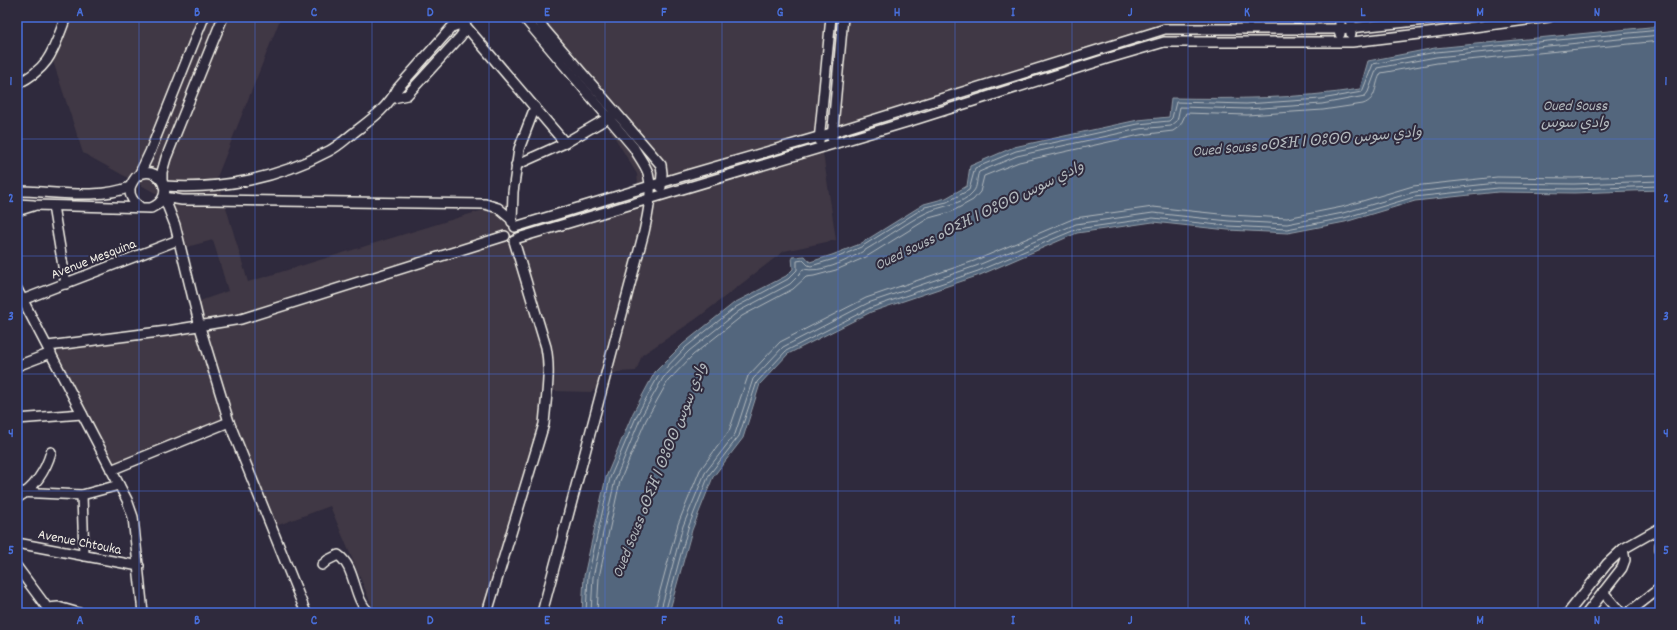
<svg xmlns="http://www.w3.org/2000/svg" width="1677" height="630" font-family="Dekko,'Playpen Sans Arabic','Noto Sans Tifinagh',sans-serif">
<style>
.built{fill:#403844}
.water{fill:#52667d;stroke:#939ea8}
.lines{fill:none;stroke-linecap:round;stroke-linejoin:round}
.shore{stroke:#b3b9bd;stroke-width:1}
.minor-casing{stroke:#f4f1e8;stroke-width:12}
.minor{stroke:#2f2a3d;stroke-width:9}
.grid{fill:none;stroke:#486fdb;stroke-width:1;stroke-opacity:0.55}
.labels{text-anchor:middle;stroke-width:4;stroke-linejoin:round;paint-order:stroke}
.street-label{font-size:14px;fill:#f4f1e8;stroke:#2f2a3d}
.water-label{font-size:15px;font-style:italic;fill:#b3b9bd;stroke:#2f2a3d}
.neatline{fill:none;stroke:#486fdb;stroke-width:1.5}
.grid-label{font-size:13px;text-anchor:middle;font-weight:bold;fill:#486fdb}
</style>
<rect width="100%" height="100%" fill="#2f2a3d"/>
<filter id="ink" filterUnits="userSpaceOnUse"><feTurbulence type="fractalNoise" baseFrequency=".025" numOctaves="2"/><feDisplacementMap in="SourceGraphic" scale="8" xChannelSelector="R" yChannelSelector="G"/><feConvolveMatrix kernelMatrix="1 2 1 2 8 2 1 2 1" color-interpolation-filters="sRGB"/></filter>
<g filter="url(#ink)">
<polygon class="built" points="67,17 281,17 217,177 248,282 516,200 517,220 638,184 637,174 590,97 528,17 1346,17 1346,37 1163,39 821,140 836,240 784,251 696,319 642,355 636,371 617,372 591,392 553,391 485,613 375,613 330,506 273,527 231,425 111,470 48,346 204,331 194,303 228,291 213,240 183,248 168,200 83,153 51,55"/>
<path class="water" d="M 1660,26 L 1660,190 L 1574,193 L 1498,192 L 1415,201 L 1345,222 L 1288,233 L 1228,230 L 1153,222 L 1077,233 L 980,275 L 871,312 L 788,354 L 760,384 L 743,438 L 713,477 L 692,530 L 669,613 L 582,613 L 584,576 L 606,477 L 633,413 L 655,372 L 683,344 L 734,303 L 786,276 L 793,269 L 792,257 L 805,256 L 810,262 L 832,255 L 860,244 L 924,204 L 946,198 L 967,186 L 970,166 L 1014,147 L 1138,120 L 1169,117 L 1171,98 C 1235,99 1297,99 1360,89 L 1368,61 L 1435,48 Z"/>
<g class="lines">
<g class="shore">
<polyline points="586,613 588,576 610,478 637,415 659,375 686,347 736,307 788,279 797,270 797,261 803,260 808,265 811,266 834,259 861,247 925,207 947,202 969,190 975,168 1016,151 1138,124 1169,121 1172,118 1176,102 1246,104 1321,99 1362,92 1373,64 1436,52 1660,30"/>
<path d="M 591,613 L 593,577 L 615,480 L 641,417 L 663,378 L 689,351 L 739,311 L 790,284 L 799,275 L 803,269 C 839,277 894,228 926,213 C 939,206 963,205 973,192 C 978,187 976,178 979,172 L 1017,156 L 1139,129 L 1171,126 L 1177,121 L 1180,107 L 1247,109 L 1322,104 L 1365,96 L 1368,92 L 1377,68 L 1436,57 L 1660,35"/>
<path d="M 597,613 L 599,577 L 620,481 L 646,420 L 668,381 L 693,355 L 742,316 L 793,289 L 806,277 L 814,276 L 836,270 L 866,257 L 929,218 L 951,212 L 973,200 L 980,192 L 984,176 L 1019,162 L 1140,135 L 1173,131 L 1180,126 L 1186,113 L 1247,115 L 1323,110 L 1363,104 C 1378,99 1374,84 1381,73 L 1437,63 L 1660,41"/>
<polyline points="654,613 678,524 700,470 729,431 748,376 780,342 866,298 974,261 1075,218 1153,207 1229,215 1287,218 1342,207 1413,186 1497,177 1574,178 1660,175"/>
<polyline points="660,613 683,526 705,473 735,434 753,379 783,347 868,303 976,266 1076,224 1153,213 1229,221 1287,224 1343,213 1414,192 1497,183 1574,184 1660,181"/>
<polyline points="665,613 688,528 709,475 739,436 757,382 786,351 870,308 978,271 1077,229 1153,218 1228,226 1287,229 1344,218 1414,197 1498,188 1574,189 1660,186"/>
</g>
<g class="minor-casing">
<g id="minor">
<polyline points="458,17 565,143 613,115"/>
<path d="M 525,17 L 526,20 L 634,148 C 638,156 645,164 648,173 C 653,191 648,214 644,232 L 542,613"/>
<polyline points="536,17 545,30 661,165 662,173 661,187"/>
<polyline points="1340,17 1340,34"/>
<polyline points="1351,17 1351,34"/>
<path d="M 17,84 C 51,67 53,50 66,17"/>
<polyline points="393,98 407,95 460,37 463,33 463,23"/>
<polyline points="832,138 843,17"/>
<polyline points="819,141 831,17"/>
<polyline points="516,165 565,143"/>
<polyline points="139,175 150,152 204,17"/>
<polyline points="162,180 162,172 166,158 223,17"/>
<path d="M 164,186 C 221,190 279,178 329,151 C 339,146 348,137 356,131 C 373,118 388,107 398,88 L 452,27 L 463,23 L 469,17"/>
<path d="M 17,191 C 51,191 99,200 130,187"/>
<polyline points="164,197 175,225 200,327 229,422 306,613"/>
<polyline points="164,197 182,200 214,200 485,204 498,208 511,219"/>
<path d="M 17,204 L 34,205 L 151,208 C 181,195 155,160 136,177 C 133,181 131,184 130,188 C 129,197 134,202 140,207"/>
<polyline points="53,206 66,284"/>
<polyline points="17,211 33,206"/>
<polyline points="512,222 513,192 519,149 535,107"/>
<polyline points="515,227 680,177 818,137 1165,29 1340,29 1455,17"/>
<polyline points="518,238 917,119 1106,59 1164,42 1352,42 1436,32 1549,17"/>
<polyline points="17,289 127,500 133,517 143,613"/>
<polyline points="17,302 178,240"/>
<polyline points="48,346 167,331 241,319 505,236"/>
<polyline points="17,366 51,353"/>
<polyline points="17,419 82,414"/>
<polyline points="111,470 229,422"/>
<polyline points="17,492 82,495 119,485"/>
<polyline points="82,495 84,556"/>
<path d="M 17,498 C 34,489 46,470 51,452"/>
<polyline points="17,543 139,566"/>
<polyline points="1660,545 1660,549"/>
<path d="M 322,565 L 328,560 L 338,555 C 357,568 352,599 370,613"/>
<polyline points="17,567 51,613"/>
<polyline points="1603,592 1621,613"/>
<polyline points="48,608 58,607 79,613"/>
<path d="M 487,613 L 544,424 C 546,399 551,372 546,347 L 514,241"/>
<polyline points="1568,613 1607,564 1623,549 1660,528"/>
<polyline points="1587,613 1622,568 1625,560 1623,549"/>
<polyline points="1628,613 1660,588"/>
</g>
</g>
<use href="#minor" class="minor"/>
</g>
</g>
<path class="grid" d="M 139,17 L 139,613M 255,17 L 255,613M 372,17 L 372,613M 489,17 L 489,613M 605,17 L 605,613M 722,17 L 722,613M 838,17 L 838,613M 955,17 L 955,613M 1072,17 L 1072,613M 1188,17 L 1188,613M 1305,17 L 1305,613M 1422,17 L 1422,613M 1538,17 L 1538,613M 17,139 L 1660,139M 17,256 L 1660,256M 17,374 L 1660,374M 17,491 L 1660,491"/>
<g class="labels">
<g class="street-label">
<text transform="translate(93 258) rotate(-21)" y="5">Avenue Mesquina</text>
<text transform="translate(80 541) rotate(11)" y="5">Avenue Chtouka</text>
</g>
<g class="water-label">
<text x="1575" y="110">Oued Souss<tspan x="1575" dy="17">وادي سوس</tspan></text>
<text transform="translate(1307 141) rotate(-5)" y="5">Oued Souss ⴰⵙⵉⴼ ⵏ ⵙⵓⵙⵙ وادي سوس</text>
<text transform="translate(979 215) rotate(-26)" y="5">Oued Souss ⴰⵙⵉⴼ ⵏ ⵙⵓⵙⵙ وادي سوس</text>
<text transform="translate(659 470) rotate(-68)" y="5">Oued Souss ⴰⵙⵉⴼ ⵏ ⵙⵓⵙⵙ وادي سوس</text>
</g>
</g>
<rect width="1677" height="630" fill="none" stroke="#2f2a3d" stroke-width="44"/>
<rect x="22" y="22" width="1633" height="586" class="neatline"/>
<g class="grid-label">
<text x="80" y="16">A</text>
<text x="197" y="16">B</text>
<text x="314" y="16">C</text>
<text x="430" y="16">D</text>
<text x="547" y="16">E</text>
<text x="664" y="16">F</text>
<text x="780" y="16">G</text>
<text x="897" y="16">H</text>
<text x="1013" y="16">I</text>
<text x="1130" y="16">J</text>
<text x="1247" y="16">K</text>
<text x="1363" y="16">L</text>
<text x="1480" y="16">M</text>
<text x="1597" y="16">N</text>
<text x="11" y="85">1</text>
<text x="1666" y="85">1</text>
<text x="11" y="202">2</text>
<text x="1666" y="202">2</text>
<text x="11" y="320">3</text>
<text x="1666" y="320">3</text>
<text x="11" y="437">4</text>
<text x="1666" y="437">4</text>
<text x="11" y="554">5</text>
<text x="1666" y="554">5</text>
<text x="80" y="624">A</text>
<text x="197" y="624">B</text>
<text x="314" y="624">C</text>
<text x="430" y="624">D</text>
<text x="547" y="624">E</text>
<text x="664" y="624">F</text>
<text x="780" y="624">G</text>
<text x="897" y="624">H</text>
<text x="1013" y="624">I</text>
<text x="1130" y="624">J</text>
<text x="1247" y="624">K</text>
<text x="1363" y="624">L</text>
<text x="1480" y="624">M</text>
<text x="1597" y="624">N</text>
</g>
</svg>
